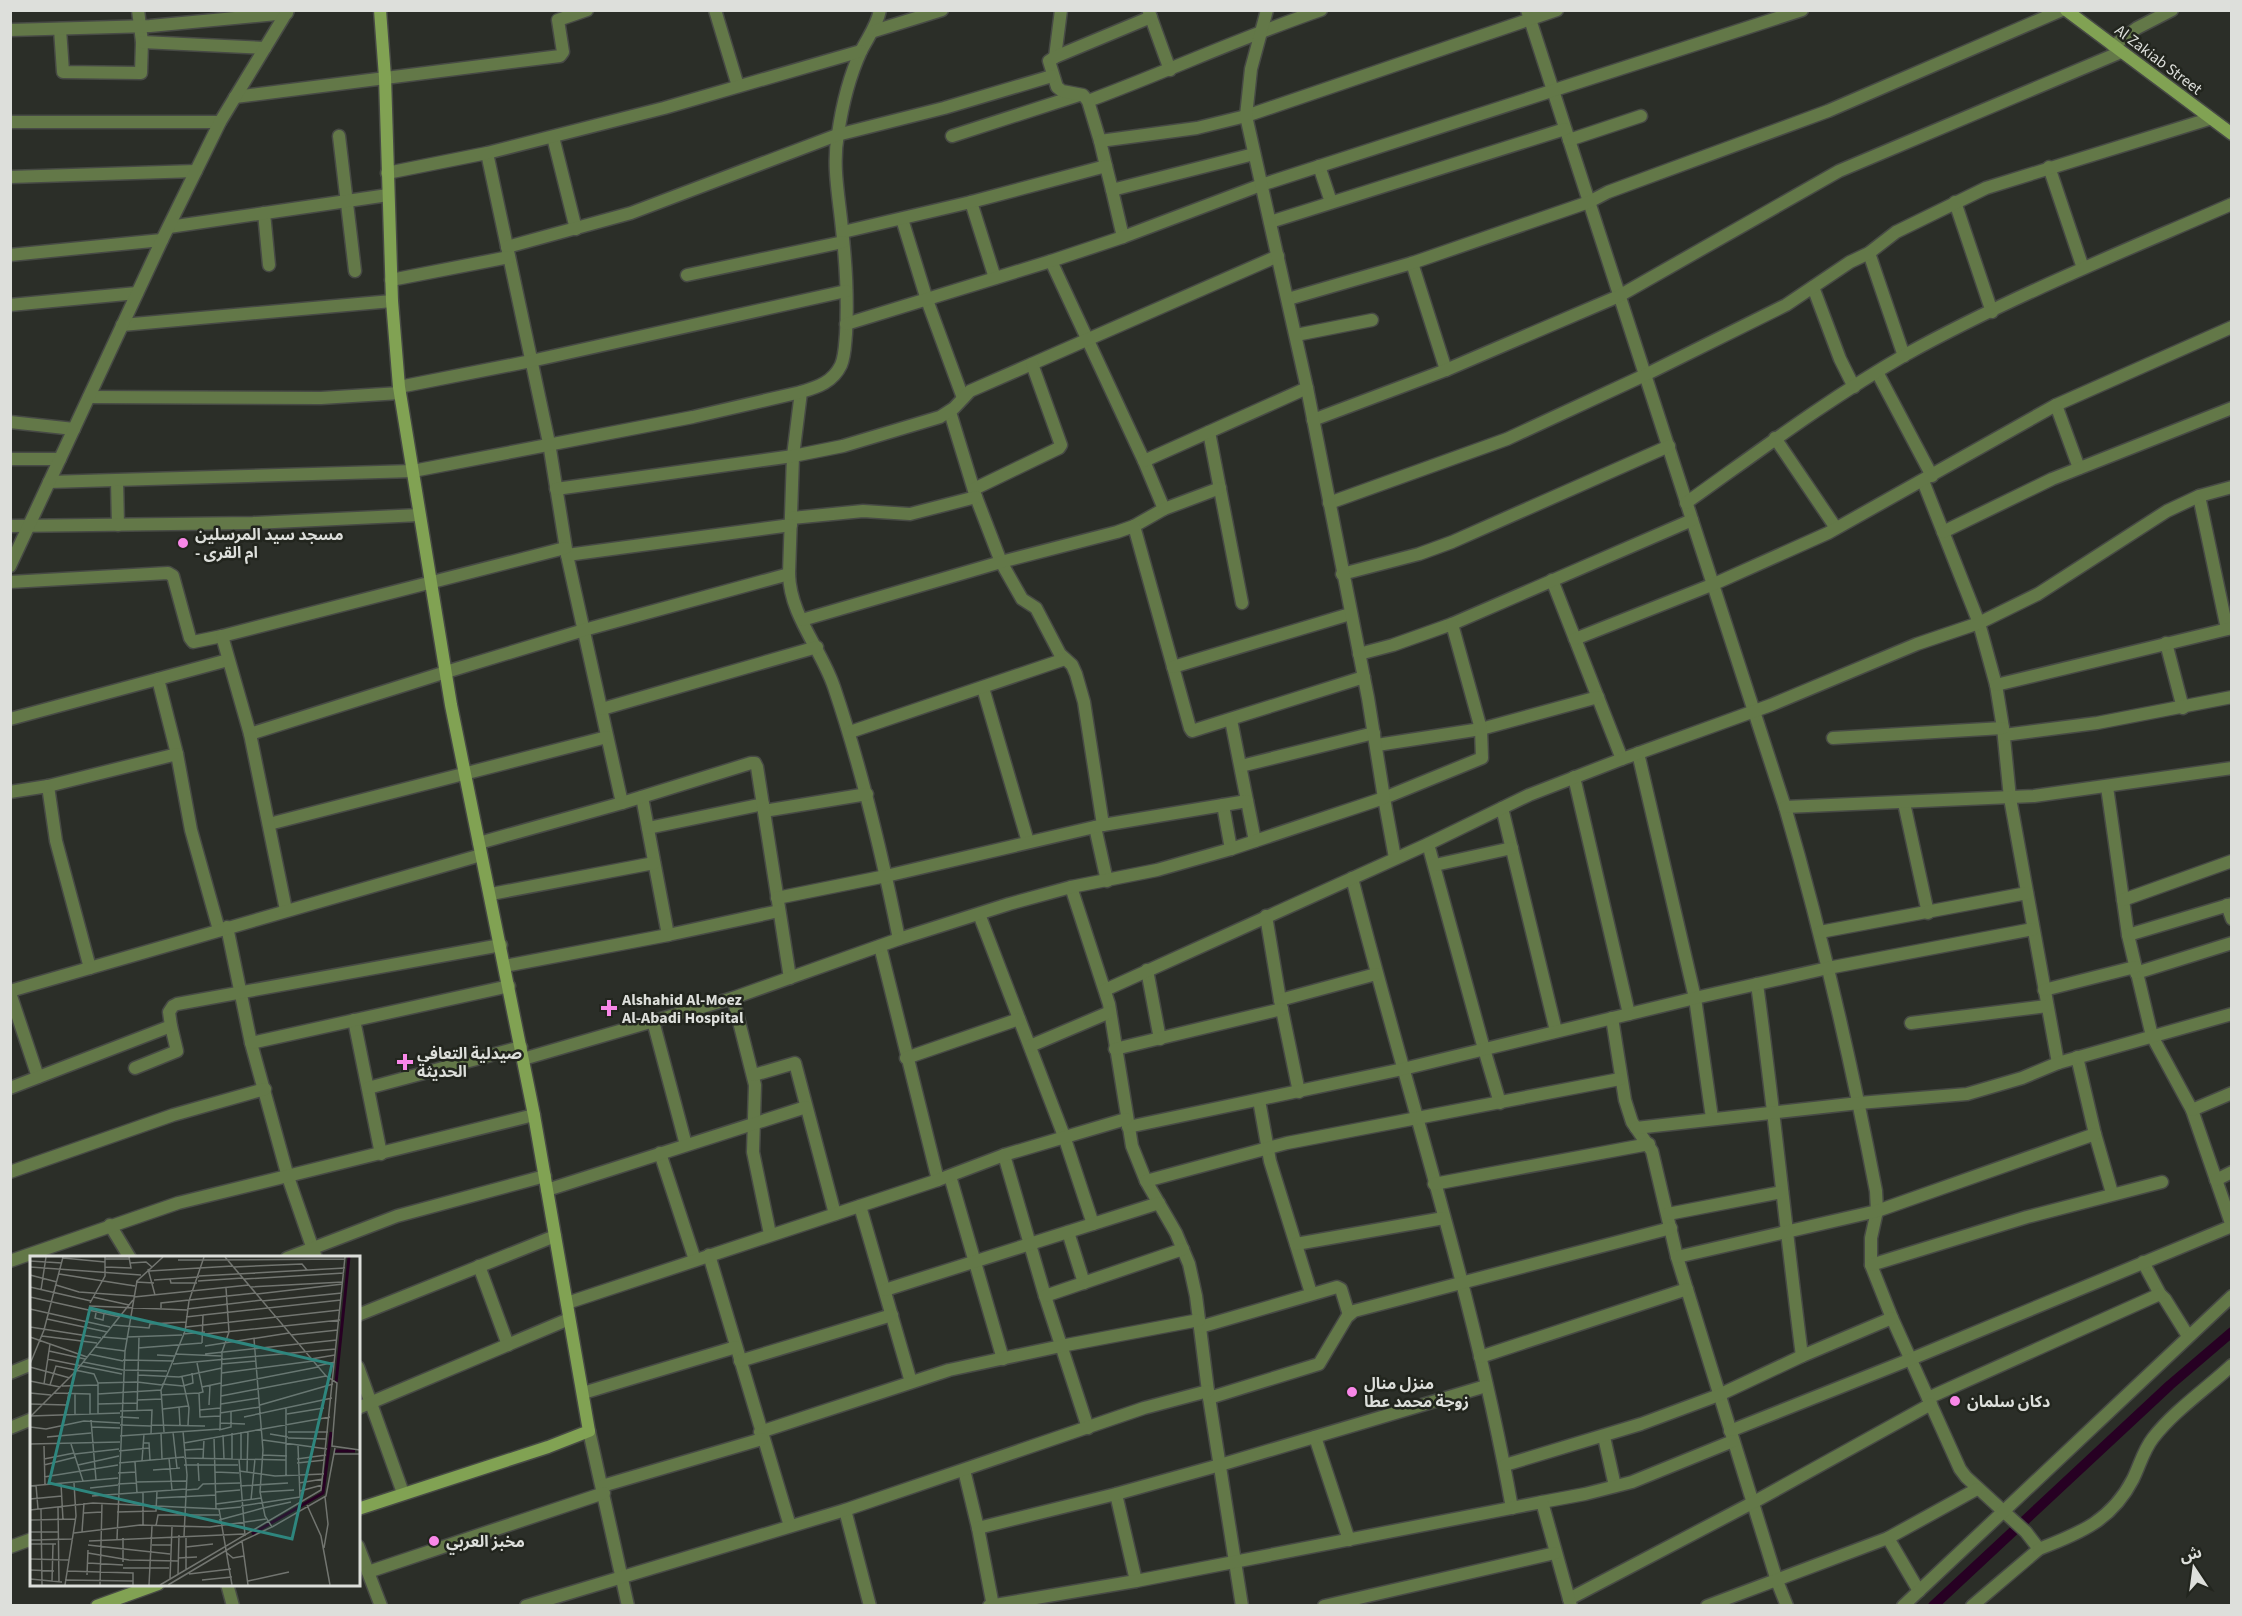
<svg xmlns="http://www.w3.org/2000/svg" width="2242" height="1616" font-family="'Source Sans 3','Noto Sans Arabic',sans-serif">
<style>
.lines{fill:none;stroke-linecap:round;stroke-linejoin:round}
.canal{stroke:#270023;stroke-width:10}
.street-casing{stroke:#474a45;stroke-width:15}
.secondary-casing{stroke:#474a45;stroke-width:15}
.street{stroke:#637848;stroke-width:12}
.secondary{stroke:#81a253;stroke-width:12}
.poi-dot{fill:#f987e8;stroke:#22251e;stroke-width:2}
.labels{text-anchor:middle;stroke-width:5;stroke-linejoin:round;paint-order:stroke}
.street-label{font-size:16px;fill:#dddfdb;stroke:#22251e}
.poi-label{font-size:16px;font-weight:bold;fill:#dddfdb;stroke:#22251e;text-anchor:start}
.inset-river{fill:none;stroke:#270023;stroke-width:3}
.inset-road{fill:none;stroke:#727570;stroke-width:1.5}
.view{fill:#2e867e;fill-opacity:0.15;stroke:#2e867e;stroke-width:3}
.inset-edge{fill:none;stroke:#dddfdb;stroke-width:3}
</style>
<rect width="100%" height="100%" fill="#2b2e28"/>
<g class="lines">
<polyline class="canal" points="1933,1606 2170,1385 2232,1332"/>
<g class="street-casing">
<g id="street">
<polyline points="715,10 738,86"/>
<path d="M 880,10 C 877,26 868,37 861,51 C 849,77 842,106 838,134 C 832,166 839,197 842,229 C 846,264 848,299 846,334 C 845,344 845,356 841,365 C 833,382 818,387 801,392 L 793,456 L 789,574 C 790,616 821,648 834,687 C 862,770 882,854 899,939"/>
<path d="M 1527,10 L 1785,807 C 1822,934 1851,1061 1876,1191 L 1877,1211 L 1871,1238 L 1871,1265 L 1892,1318 L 1960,1469 L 1966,1477 L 2026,1532 L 2039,1549 L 1972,1606"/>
<polyline points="1149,12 1170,70"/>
<polyline points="60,29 63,72 141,73 142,42 138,10"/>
<polyline points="10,30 150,26 287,13"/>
<polyline points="874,31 942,10"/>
<polyline points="142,42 265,48"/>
<polyline points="2113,46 2137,28 2172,10"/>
<polyline points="1055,57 1061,10"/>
<polyline points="235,97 560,56 563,52 558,20 587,10"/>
<path d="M 1088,101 C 1166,72 1242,37 1321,10"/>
<polyline points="10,122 220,122"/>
<polyline points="339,136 355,271"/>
<polyline points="952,136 1079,95"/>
<polyline points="553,137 576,229"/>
<polyline points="1569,140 1641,116"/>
<polyline points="1100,141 1088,101 1083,95 1062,91 1057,87 1049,61 1055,57 1151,17"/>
<polyline points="487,153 549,443 567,555 622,803"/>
<polyline points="1106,166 1100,141 1197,128 1246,116 1557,10"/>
<polyline points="1319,166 1331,202"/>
<polyline points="2049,167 2083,268"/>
<polyline points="387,173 487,153 664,108 861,51"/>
<polyline points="10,177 196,171"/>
<polyline points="1112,190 1123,237"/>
<polyline points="971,202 995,278"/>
<polyline points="1955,202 1992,312"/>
<polyline points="264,213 269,265"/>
<polyline points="902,219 927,300 963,398"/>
<polyline points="1270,222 1565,129"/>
<polyline points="169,227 388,195"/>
<polyline points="843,232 971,202 1106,166 1112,190 1254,154"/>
<polyline points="507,247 631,213 837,135 944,108 1052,76"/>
<polyline points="1869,253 1904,356"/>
<polyline points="10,255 162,240"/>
<polyline points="1051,261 1144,461 1164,509 1134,526"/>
<polyline points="1412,263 1446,370"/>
<polyline points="687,275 843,242"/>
<polyline points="391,280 509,257"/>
<polyline points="1813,287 1840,359 1854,387"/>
<polyline points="1288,299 1412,263 1589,202 1608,192 1828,111 2062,10"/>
<polyline points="10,305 137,293"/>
<polyline points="846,324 1051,261 1123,237 1261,185 1802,10"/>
<polyline points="122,325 392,301"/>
<polyline points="1296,335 1372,320"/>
<polyline points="1877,372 1932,476"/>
<polyline points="399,387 531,361 846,291"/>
<polyline points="89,397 321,398 400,393"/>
<polyline points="2056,405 2079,468"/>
<polyline points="950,412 976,497 1001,562 1022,599 1036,608 1060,654 1072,665 1076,674 1084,702 1103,825"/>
<polyline points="1313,420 1446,370 1619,296 1839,171 2121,52"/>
<polyline points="10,422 74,429"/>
<polyline points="1209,432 1242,603"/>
<polyline points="1775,438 1836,528"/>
<polyline points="10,459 60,459"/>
<polyline points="1144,461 1307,388"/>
<polyline points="117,481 118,525"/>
<polyline points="1923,481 1979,623 1996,685 2003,728 2010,798 2058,1063"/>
<polyline points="49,482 413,471 693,417 801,392"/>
<polyline points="556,489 793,456 843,446 940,417 954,408 970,391 1278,256"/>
<polyline points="974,489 1059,448 1061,445 1032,364"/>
<polyline points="2199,496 2227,629"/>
<polyline points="1329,503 1507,439 1645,375 1786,305 1850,262 1869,253 1896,232 1986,188 2209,119"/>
<path d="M 1686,503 C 1758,452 1828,399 1905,355 C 2010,297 2122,252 2232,204"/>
<polyline points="1164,509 1220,488"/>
<polyline points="792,518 863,511 910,514 976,497"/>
<polyline points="10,526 253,523 419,515"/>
<polyline points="1943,532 2052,479 2232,408"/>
<polyline points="567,555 791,525"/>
<polyline points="10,566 162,240 220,122 288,10"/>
<polyline points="1342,574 1419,554 1452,542 1669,446"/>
<polyline points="1552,580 1622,759"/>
<polyline points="10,582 168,573 173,576 190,638 193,642 222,636"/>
<polyline points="802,620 1001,562 1117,532 1134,526 1190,728 1192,731 1364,677"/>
<polyline points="1575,639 1714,584 1828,533 2056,405 2232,327"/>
<polyline points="2166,643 2183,708"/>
<polyline points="1359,654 1393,645 1452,624 1692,520"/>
<polyline points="1173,667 1350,614"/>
<polyline points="158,679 177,754"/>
<polyline points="1996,685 2232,628"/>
<polyline points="983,688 1028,842"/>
<polyline points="602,709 817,647"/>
<polyline points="10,719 228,660"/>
<polyline points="1231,720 1255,841"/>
<polyline points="850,732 1065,659"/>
<polyline points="250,734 446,672 584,630 789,574"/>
<polyline points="2004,735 2097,723 2232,697"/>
<polyline points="1833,738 2003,728"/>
<polyline points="1377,745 1481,729 1598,697"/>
<polyline points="1638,753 1695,998 1712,1118"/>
<polyline points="1241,766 1374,733"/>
<polyline points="1574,777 1629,1014"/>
<polyline points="48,786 56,841 90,968"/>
<polyline points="2107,787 2128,935 2152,1036 2192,1110 2232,1226"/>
<polyline points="10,792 48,786 177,754 191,830 219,930"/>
<polyline points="642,797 668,935"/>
<polyline points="1904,803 1928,913"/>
<polyline points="1223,805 1231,849"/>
<polyline points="1785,807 2034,796 2232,768"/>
<polyline points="1502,808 1556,1031"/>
<polyline points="764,811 867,794"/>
<polyline points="269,824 607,737"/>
<polyline points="1095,827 1107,881"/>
<polyline points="648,828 763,804"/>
<polyline points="479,843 622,803 751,763 755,763 757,767 790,978"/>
<polyline points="1428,844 1484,1049 1500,1103"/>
<polyline points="1395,858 1384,798 1482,758 1481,729 1452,624"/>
<polyline points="1435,865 1512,848"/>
<path d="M 1352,878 C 1405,1088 1474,1294 1512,1508"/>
<polyline points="1071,887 1109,1004 1132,1146 1146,1181 1176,1233 1189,1264 1196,1296 1208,1391 1242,1606"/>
<polyline points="491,894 654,863"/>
<polyline points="777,898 886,876 1103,825 1247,801"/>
<polyline points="2123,900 2232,861"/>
<polyline points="2227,905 2232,919"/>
<polyline points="286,910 250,734 222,636 565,548"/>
<polyline points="979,914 1064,1136 1093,1224"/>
<polyline points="1266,916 1280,1000 1299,1092"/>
<polyline points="227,927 251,1043 288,1177 316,1258"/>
<polyline points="1820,932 2027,893"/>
<polyline points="2128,935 2232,904"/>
<polyline points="880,946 938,1180"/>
<polyline points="505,966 668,935 779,911"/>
<polyline points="1147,970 1160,1039"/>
<polyline points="2136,973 2232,943"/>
<path d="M 1757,984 C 1774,1108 1786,1232 1802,1356"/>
<polyline points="1105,990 1428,844 1529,795 1622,759 1771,705 1917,644 1979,623 2038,594 2167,511 2199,496 2232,487"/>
<polyline points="2044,990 2135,967"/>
<polyline points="10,991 481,855"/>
<polyline points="10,993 38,1077"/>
<polyline points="733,998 755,1085 753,1152 770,1234"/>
<polyline points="1280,1000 1376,974"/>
<polyline points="1612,1018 1625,1100 1632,1122 1652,1151 1677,1257 1777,1581 1787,1606"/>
<polyline points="354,1020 381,1154"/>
<polyline points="653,1021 686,1145"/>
<polyline points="1911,1023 2047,1006"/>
<polyline points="251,1043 509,986"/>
<polyline points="1030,1046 1110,1012"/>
<polyline points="1115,1049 1282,1009"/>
<polyline points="2077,1057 2095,1134 2112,1193"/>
<polyline points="906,1058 1019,1019"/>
<polyline points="523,1059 733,998 899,939 1009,904 1071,887 1157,870 1231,849 1384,798 1368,698 1307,388 1246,116 1251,69 1267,10"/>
<polyline points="135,1068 177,1051 171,1026"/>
<polyline points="754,1075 795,1063 835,1214"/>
<polyline points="10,1088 171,1026 169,1012 173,1006 177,1004 501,945"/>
<polyline points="368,1088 521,1047"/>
<polyline points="1259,1100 1270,1161 1311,1293"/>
<polyline points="2192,1110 2232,1093"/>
<polyline points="1128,1127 1403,1069 1695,998 1828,968 2033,929"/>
<polyline points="1636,1128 1859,1103 1967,1094 2022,1078 2058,1063 2232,1014"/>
<polyline points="660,1153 695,1260"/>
<polyline points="1004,1155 1045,1296 1088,1428"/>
<polyline points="10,1172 173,1115 265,1089"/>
<polyline points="950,1176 1003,1359"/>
<polyline points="2216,1180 2232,1172"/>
<polyline points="1146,1181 1287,1143 1620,1079"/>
<polyline points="1434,1184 1649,1144"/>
<polyline points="547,1190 806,1107"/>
<polyline points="860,1206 911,1382"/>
<polyline points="1668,1214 1782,1192"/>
<polyline points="110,1225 130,1258"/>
<polyline points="1068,1232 1084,1283"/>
<polyline points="1296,1244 1444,1218"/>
<polyline points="709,1255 790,1526"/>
<polyline points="1677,1257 1877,1211 2095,1134"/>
<polyline points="287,1258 397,1216 545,1176"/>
<polyline points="10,1261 178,1203 534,1115"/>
<polyline points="2143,1262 2160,1294 2165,1299 2188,1336"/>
<polyline points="1871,1265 2027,1217 2162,1182"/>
<polyline points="479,1266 508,1345"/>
<polyline points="885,1290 1159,1203"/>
<polyline points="1045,1296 1183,1249"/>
<polyline points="567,1303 938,1180 1004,1155 1126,1119"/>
<polyline points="358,1315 555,1236"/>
<polyline points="1200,1327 1337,1287 1341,1289 1349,1315"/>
<polyline points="1480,1357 1687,1289"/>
<polyline points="740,1361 892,1315"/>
<polyline points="358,1367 403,1493"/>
<polyline points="10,1373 32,1364"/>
<polyline points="583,1393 736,1347"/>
<polyline points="1209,1398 1319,1364 1347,1317 1354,1311 1671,1228"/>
<polyline points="1928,1398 2160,1294"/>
<polyline points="358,1408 569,1319"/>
<polyline points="10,1428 32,1419"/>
<polyline points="589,1431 628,1606"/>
<polyline points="1730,1431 1911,1359 2232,1226"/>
<polyline points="760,1432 949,1370 1061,1346 1199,1320"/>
<polyline points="1315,1437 1349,1540"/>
<polyline points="1604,1437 1615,1486"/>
<polyline points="1505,1465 1641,1424 1719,1395 1802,1356 1892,1318"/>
<polyline points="964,1470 978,1528 993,1606"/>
<polyline points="602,1486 762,1439"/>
<polyline points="1116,1494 1136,1581"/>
<polyline points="1542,1502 1585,1494 1632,1482 1733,1441"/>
<polyline points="845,1510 870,1606"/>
<polyline points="978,1528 1116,1494 1220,1465 1486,1386"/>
<polyline points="1888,1538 1919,1591"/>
<polyline points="358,1546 381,1606"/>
<polyline points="10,1547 32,1539"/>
<path d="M 2039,1549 C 2081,1533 2112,1520 2133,1479 C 2140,1465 2143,1451 2153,1438 C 2175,1410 2205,1390 2232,1365"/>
<polyline points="368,1572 604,1493"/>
<polyline points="227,1584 233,1606"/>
<polyline points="1569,1599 1754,1502 1931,1404"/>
<polyline points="526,1606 845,1510 1144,1408 1208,1391"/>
<polyline points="989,1606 1136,1581 1542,1502 1571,1606"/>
<polyline points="1324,1606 1555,1553"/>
<polyline points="1707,1606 1888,1538 1977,1489"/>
<polyline points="1903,1606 2232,1296"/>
</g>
</g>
<g class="secondary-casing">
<g id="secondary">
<polyline points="2066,10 2232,134"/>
<polyline points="358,1509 548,1447 589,1431 534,1115 451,705 399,387 392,301 385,77 380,10"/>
<polyline points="97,1606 158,1584"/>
</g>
</g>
<use href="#street" class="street"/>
<use href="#secondary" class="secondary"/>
</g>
<g class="poi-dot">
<circle cx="183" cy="543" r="6"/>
<path d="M606 999h6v6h6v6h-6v6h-6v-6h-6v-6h6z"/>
<path d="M402 1053h6v6h6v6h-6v6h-6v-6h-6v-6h6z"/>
<circle cx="1352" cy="1392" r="6"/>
<circle cx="1955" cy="1401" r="6"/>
<circle cx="434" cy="1541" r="6"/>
</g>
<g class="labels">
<g class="street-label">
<text transform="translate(2159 59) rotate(37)" y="6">Al Zakiab Street</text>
</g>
<g class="poi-label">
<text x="195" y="540">مسجد سيد المرسلين<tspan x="195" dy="18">- ام القرى</tspan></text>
<text x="622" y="1005">Alshahid Al-Moez<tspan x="622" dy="18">Al-Abadi Hospital</tspan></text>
<text x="417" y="1059">صيدلية التعافي<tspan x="417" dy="18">الحديثة</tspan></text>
<text x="1364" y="1389">منزل منال<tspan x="1364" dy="18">زوجة محمد عطا</tspan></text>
<text x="1967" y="1407">دكان سلمان</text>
<text x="446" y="1547">مخبز العربي</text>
</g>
</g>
<g transform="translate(30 1256)">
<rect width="330" height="330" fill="#2b2e28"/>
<path class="inset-river" d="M 306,127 L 319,1M 305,195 L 325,195M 222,278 L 293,237 L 301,176"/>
<path class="inset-road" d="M 195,1 L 296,120 L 307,127 L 302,190 L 330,194M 33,2 L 75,6M 75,3 L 99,3M 148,4 L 173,4M 173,4 L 315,3M 0,5 L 32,7M 100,7 L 116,6 L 122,11M 0,11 L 111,19M 75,11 L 101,12 L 99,1M 204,11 L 272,8 L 277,14M 118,13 L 125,39M 119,15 L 203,10M 29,18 L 105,30M 0,19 L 27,26M 169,20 L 315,12M 140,23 L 141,27 L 167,27M 214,23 L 314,17M 124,24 L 169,21M 168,25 L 213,22M 106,26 L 124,27M 26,29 L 49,36 L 104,40M 0,31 L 61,45M 220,31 L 313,26M 11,34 L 16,1M 227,38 L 313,28M 0,41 L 90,61M 63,41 L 99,49M 104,41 L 219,29M 232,45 L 312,37M 60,47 L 75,20 L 75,1M 59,50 L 157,54M 131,52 L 131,47 L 226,37M 0,53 L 80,71M 157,53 L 232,44M 66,57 L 65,62 L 73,64 L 74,57M 173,59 L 311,44M 156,61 L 173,59 L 172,87M 17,63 L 77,76M 83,69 L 119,72 L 120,68 L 156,66M 254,70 L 310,64M 0,71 L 71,82M 156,71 L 310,54M 153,78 L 175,76M 175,78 L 254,70M 261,79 L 308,74M 12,80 L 67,87M 0,81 L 57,101M 72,81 L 97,83M 97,81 L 152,79M 269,88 L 307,84M 175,90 L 259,77M 65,91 L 95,95M 108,92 L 172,87M 19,95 L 55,103M 59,98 L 93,105M 145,98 L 191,100M 175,98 L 268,88M 127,99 L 145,100M 17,103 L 92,118M 281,103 L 305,99M 93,104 L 144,105M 53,106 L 93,114 L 137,115M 167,107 L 173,136 L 169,137M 0,108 L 14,74 L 33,1M 143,108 L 306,93M 191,108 L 226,105M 287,110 L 305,106M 0,111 L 40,122M 192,117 L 283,105M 108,119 L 149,121 L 192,112M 152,121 L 159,152 L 158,169M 0,125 L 30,131M 107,126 L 132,129M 14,128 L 20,88M 132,128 L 153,130M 20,129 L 26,110 L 64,118 L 68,127M 32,130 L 68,129M 153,130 L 163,127 L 162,117M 191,130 L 288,111M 172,131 L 191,127M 0,137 L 21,139M 24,137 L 60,138 L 60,158M 68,138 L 131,134M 131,139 L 169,137 L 170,161 L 190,160M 191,140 L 296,120M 107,144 L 132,143M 0,148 L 37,149M 68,148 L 107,147M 191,148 L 229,142M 179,149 L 180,129M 230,149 L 303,128M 149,151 L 150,169M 256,152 L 256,219M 133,153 L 158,150M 170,154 L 190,152M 90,155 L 122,154 L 121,178M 107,155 L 109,81M 190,157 L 230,151M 68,158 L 68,127 L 107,126M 257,158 L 294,152M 45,159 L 45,138M 0,160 L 90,157M 35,160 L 39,136M 0,161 L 46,115 L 103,44M 90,161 L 109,162M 214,161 L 302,142M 61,164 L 66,224M 190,167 L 215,168M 90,169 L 121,170M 121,169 L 175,170M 0,171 L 16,173 L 54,165 L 90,167M 61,171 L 90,172M 189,174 L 201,171 L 201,156M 153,175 L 157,219 L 154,280M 134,176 L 131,134 L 155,75 L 159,45 L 174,1M 143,176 L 147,212M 211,176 L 211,203M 258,176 L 298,176M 131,177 L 132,203M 202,177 L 202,203M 240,178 L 258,181M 193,179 L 194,203M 90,180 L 190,173 L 192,96 L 199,76 L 196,32M 17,181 L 61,177M 184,181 L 186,253M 258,182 L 297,183M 233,184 L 297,193M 114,187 L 119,187 L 120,204M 154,187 L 300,161M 0,188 L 90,186M 41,188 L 53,225M 14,190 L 15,229M 268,190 L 270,241M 154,194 L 173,193M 89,195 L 119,192M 45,198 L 89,193M 304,198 L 330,198M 233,199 L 257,200M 139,202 L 142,234M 154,202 L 256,204M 14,203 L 44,197M 173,203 L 174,183M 209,203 L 215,280M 267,203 L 296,199M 112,205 L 114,178M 105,206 L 107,237M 89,207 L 154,201M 168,207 L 169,225M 267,207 L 295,204M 14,209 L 46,201M 48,209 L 89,200M 154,209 L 208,209M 123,214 L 150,212M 209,215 L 245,220 L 294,218M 185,216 L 209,217M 217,216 L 218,175M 88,217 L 106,216M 14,221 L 88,209M 106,226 L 156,225M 269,227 L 293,223M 31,228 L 33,264M 88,228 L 106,227M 6,229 L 8,253M 0,230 L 88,222M 210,230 L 258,227M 60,232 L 88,229M 156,234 L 168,233 L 173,228 L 210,227M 270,235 L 292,229M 186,236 L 210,234M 230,236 L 264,234M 62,240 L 156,233M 127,242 L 186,239M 0,243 L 32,240M 221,244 L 225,203M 186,248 L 231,242M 277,249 L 291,280 L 300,329M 211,250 L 270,241M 28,251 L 29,326M 233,252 L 261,246M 11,253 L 12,329M 189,253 L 211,251M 0,254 L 63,247 L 189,253 L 202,329M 87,256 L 126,255 L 127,235M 54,257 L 72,256M 0,264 L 46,263M 189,264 L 233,252M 113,269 L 113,237M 126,270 L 128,259 L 189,259M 242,271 L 296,240 L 305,192M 0,276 L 29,276M 52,276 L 54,247M 44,277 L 110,269 L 180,271 L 236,263M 87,283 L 95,95 L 107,25 L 133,1M 0,284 L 43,283M 59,285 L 214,278M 0,288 L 26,288M 58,289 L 140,298M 122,289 L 141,289M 156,291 L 183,288M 294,292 L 298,268 L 295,241M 58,297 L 99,304 L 148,305M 197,297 L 203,302 L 214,300M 148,302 L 167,301M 0,303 L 39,304M 93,306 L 93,282M 58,307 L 93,309M 93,312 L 139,312M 0,314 L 24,315M 156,314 L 156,280M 37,315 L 103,317 L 103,329M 148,318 L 149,279M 159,318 L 201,313M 57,319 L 58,294M 0,323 L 32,326M 140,323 L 142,271M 35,324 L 103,325M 172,324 L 202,321M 22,325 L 23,288M 218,325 L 259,316M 35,329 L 46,260 L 44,227M 70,329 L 72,247M 119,329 L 122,270M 130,329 L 291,234 L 315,1M 138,329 L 212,285M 218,329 L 212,285 L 242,271 L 235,260 L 230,236 L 233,194 L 224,83"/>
<path class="view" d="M 60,52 L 302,108 L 262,283 L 19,227 Z"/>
<rect width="330" height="330" class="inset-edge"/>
</g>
<rect width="2242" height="1616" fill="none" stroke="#dddfdb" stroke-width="24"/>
<g transform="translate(2194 1568) rotate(347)" stroke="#22251e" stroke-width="4.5" paint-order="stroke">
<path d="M0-4.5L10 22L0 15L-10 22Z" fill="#dddfdb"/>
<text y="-9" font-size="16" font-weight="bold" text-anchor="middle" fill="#dddfdb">ش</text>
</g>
</svg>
